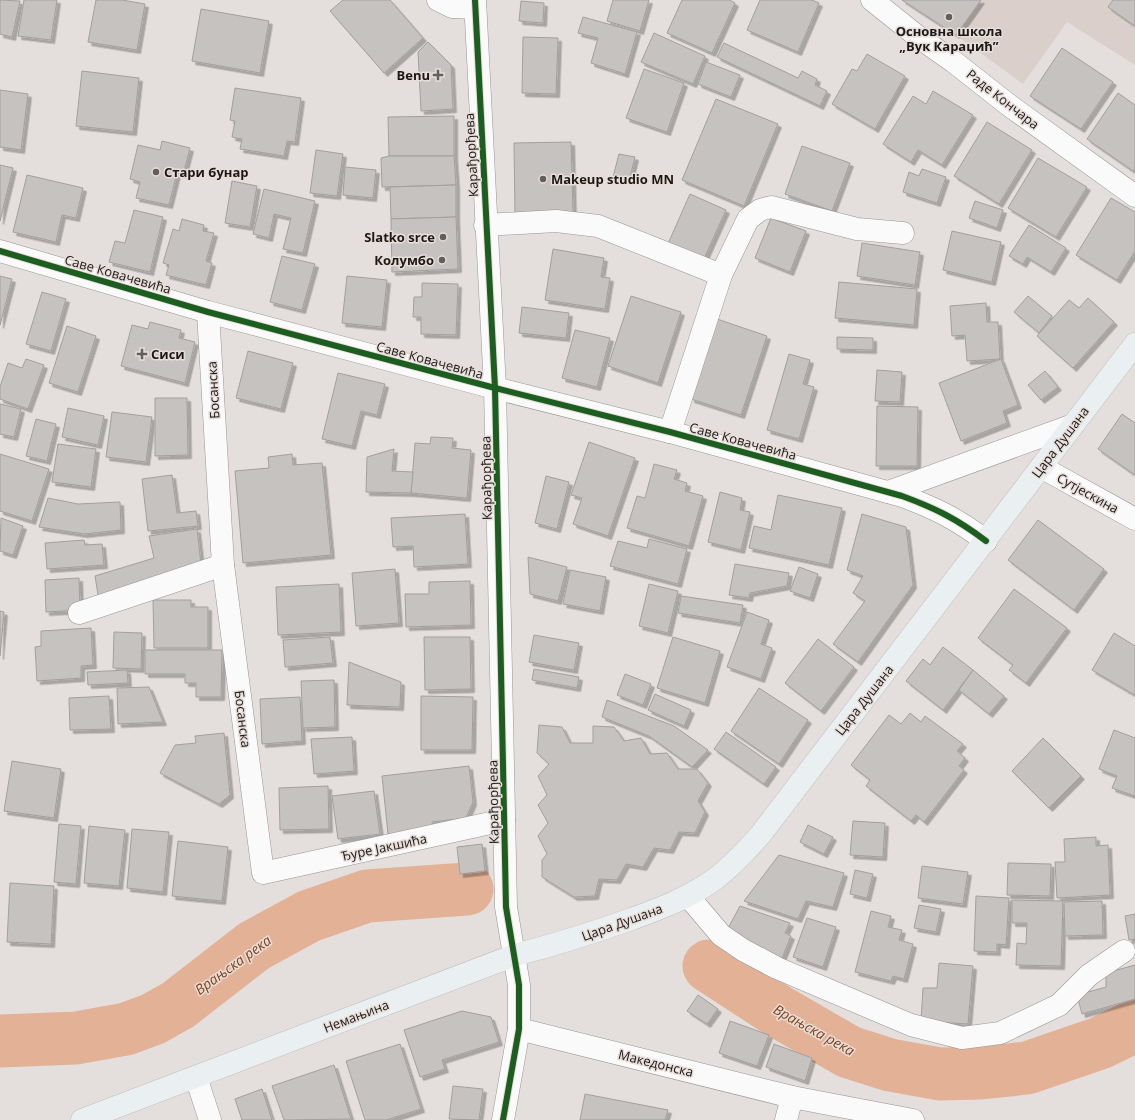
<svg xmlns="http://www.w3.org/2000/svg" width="1135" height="1120" font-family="'Open Sans',sans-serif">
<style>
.built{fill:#dacfca}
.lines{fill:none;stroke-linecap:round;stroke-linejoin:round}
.river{stroke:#e3b296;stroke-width:53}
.building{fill:#c6c2c0;stroke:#a29f9d;filter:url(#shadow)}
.minor-casing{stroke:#989493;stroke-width:23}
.major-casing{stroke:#bfbdbc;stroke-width:23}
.minor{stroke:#fbfafa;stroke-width:22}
.major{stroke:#eaf0f1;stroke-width:22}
.cycleway-casing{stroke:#e7deda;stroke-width:8}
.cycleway{stroke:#1b5e20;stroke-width:6}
.poi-dot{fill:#615e5c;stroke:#e7deda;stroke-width:1.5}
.labels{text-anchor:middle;stroke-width:3;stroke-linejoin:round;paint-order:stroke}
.poi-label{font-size:13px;font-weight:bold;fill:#1b1816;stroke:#e7deda;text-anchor:end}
.street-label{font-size:13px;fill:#1b1816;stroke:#e7deda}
.water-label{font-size:14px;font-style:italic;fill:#814219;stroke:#e7deda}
</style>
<defs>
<filter id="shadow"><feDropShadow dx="3.5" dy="3.5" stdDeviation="0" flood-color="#0004"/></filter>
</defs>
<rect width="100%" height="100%" fill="#e4dfdd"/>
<polygon class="built" points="902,0 1135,0 1135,65 1067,22 1023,84 956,35"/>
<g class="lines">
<g class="river">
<polyline points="709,966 778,1011 849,1052 890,1065 940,1074 981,1073 1027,1068 1100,1043 1135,1026"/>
<polyline points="0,1041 76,1038 126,1029 153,1019 178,1005 254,946 309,916 367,896 467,889"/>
</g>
</g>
<g class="building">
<polygon points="0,0 20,1 12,37 0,34"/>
<polygon points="24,0 57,0 51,40 18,36"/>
<polygon points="96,0 122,0 145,4 137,50 88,42"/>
<polygon points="343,0 390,0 423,38 384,73 330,11"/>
<polygon points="613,0 649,0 640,31 607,21"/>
<polygon points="682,0 730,0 735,3 712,53 667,33"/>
<polygon points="760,0 812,0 819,3 798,52 747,30"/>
<polygon points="902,0 981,0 956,35"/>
<polygon points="1113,0 1135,0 1135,26 1108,7"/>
<polygon points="521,1 544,3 543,23 519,21"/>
<polygon points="201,9 269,21 260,73 192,61"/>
<polygon points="583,17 637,32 625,74 591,63 598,38 578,33"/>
<polygon points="654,33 705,56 693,84 641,62"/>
<polygon points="523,37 558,38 556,94 522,93"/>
<polygon points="428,42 451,65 453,109 421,111 418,52"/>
<polygon points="724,43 798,78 802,71 817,79 815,85 827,91 820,106 717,57"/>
<polygon points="1062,48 1113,82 1081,129 1030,96"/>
<polygon points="867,54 905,76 875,129 832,104 852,69 857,71"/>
<polygon points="706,62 740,75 731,97 698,84"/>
<polygon points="644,69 684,83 667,132 626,118"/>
<polygon points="82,71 139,78 133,132 76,126"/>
<polygon points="235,88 301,98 295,142 287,141 284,156 240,149 242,139 232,137 235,121 230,120"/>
<polygon points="0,90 28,94 21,150 0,147"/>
<polygon points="933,91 973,115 942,165 918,150 911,162 883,144 913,96 926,104"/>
<polygon points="1118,93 1135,105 1135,168 1133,171 1087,139"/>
<polygon points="716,99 778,124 744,206 682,180"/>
<polygon points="454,116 454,156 389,156 388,117"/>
<polygon points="987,122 1032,150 999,204 954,176"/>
<polygon points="162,141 190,148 183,175 177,173 169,205 136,198 140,182 130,179 138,145 160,150"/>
<polygon points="571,142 573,214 515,216 514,143"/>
<polygon points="802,146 850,163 832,211 785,194"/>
<polygon points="316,150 343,154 337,196 310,193"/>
<polygon points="619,154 635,157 629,181 613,177"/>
<polygon points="389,156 454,156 456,185 382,187 381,158"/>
<polygon points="1038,158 1087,187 1056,237 1008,208"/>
<polygon points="0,165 13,168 0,221"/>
<polygon points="345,167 376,170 373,198 343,195"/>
<polygon points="922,169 946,177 937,203 903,192 909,172 919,176"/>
<polygon points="27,175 83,188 76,218 62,215 56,242 13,232"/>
<polygon points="232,181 257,186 250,227 225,223"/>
<polygon points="456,185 456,217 391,219 390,187"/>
<polygon points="264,189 315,201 303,253 283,249 291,218 274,214 269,238 253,234"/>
<polygon points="690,194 726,210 703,261 667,246"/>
<polygon points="1111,198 1135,212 1135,251 1117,280 1076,255"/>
<polygon points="975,201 1003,210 997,228 969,218"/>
<polygon points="134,210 163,217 150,272 109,262 115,241 125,243"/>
<polygon points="456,217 458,269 392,272 391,219"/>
<polygon points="771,218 806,231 790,272 755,258"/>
<polygon points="182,219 204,225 203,231 214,233 206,261 212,263 206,285 166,275 169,265 163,263 173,229 179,231"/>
<polygon points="1029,225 1066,248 1051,272 1027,257 1023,264 1009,256"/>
<polygon points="952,231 1001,242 992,282 943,270"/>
<polygon points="862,243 920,252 915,285 857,276"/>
<polygon points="553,249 604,258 601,277 610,278 605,309 545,300"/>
<polygon points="282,256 315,264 302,310 270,302"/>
<polygon points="0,276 12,279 0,325"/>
<polygon points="347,276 387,280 382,327 342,323"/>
<polygon points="839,282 917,289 914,325 835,318"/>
<polygon points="422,283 458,284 456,335 421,334 421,317 413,317 414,297 422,297"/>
<polygon points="42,292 66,299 51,351 26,344"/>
<polygon points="631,296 681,312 658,383 608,366"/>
<polygon points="1028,296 1052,316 1039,333 1014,312"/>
<polygon points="1088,298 1114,322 1073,368 1037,336 1069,300 1079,308"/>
<polygon points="986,303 987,322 998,322 1000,359 967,361 965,335 952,336 950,306"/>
<polygon points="522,307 569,313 566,338 519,333"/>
<polygon points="717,319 767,336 741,415 691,399"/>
<polygon points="150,322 181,330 179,338 195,342 185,383 121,366 132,325 148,329"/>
<polygon points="67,326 96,336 78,392 49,383"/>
<polygon points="575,330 610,338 597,387 562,378"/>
<polygon points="837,337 873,338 873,350 837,349"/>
<polygon points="248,351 293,363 281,409 236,398"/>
<polygon points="789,354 810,360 803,384 814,387 799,439 767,430"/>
<polygon points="26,359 44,365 28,409 0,399 0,387 8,363 22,368"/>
<polygon points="1001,359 1018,405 1003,411 1007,423 961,441 939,383"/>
<polygon points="877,370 902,372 900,402 875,401"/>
<polygon points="1045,371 1058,387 1041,400 1028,385"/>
<polygon points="338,373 385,384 377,415 361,411 352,446 322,439"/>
<polygon points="155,398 187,398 188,455 155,456"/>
<polygon points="0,404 21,409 14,437 0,434"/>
<polygon points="877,406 918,407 917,466 876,466"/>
<polygon points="68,408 104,416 98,445 62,437"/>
<polygon points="112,412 152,417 146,462 106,457"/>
<polygon points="1122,414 1135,423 1135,475 1098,449"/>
<polygon points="36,419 56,424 47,461 26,456"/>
<polygon points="431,437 453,438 452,448 471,450 467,498 411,493 415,443 430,444"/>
<polygon points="589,442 635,458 608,536 573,524 582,498 571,495"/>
<polygon points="58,444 96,449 91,487 52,482"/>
<polygon points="394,449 392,471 413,472 411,493 366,492 367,457"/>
<polygon points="0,454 49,469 32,521 0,511"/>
<polygon points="292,454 293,465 322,463 331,555 243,563 235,471 269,468 268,457"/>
<polygon points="654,464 677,470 674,479 687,483 685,491 703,496 689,546 627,528 637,496 645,498"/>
<polygon points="172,475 177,513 196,511 198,526 148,531 142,479"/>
<polygon points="546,476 569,482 557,529 535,523"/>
<polygon points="720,492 742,498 740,510 750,512 741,550 708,542"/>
<polygon points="778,495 842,508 829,565 749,548 754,526 771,530"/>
<polygon points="48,498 78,504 120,502 121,530 84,534 39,527"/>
<polygon points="465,514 468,564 414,567 413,546 393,547 391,518"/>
<polygon points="862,514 906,527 913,585 858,662 833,644 865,601 853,593 863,576 847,570"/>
<polygon points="1,518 23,526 13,555 0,551"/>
<polygon points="1038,520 1104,569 1074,610 1008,560"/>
<polygon points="197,529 201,564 99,601 95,576 154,558 149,536"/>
<polygon points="649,539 687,549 678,584 610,566 618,541 647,548"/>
<polygon points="84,540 85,545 102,544 104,565 47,569 45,543"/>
<polygon points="528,557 567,567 558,601 530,594"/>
<polygon points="735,564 789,573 787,586 750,593 749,598 729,595"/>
<polygon points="799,567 818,574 810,598 790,591"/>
<polygon points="395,569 399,623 356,626 352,573"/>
<polygon points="570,570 606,577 600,611 563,604"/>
<polygon points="79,578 80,610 46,612 45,580"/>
<polygon points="470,581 471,625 406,627 405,594 429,594 429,582"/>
<polygon points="339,584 341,632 278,635 276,587"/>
<polygon points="649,584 678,591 668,633 639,626"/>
<polygon points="1014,589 1067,628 1026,683 1009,670 1013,665 978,638"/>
<polygon points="681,596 743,605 740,623 678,613"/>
<polygon points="153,600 191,600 191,607 208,607 208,648 154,648"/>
<polygon points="0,611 4,612 0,656"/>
<polygon points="747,612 769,620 761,644 772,648 761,679 727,667"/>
<polygon points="91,628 93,665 81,666 81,678 37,681 35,647 41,646 41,631"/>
<polygon points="114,632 142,633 141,669 113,668"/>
<polygon points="1114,633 1135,646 1135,695 1092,670"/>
<polygon points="534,635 579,643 574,670 529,662"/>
<polygon points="330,637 333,663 285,667 283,640"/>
<polygon points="424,637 470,637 471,689 425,690"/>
<polygon points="673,637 720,651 705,703 657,688"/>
<polygon points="818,639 854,667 821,711 785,683"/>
<polygon points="943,647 973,670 943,710 906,681 923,659 930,665"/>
<polygon points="145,650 222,650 221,697 196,697 196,683 185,683 185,674 145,674"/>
<polygon points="349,662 401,682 400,707 347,705"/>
<polygon points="534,669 579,677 577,688 532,680"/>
<polygon points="127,670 128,683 88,685 87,672"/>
<polygon points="973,670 1004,696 989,714 959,690"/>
<polygon points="625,674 651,684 643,705 617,695"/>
<polygon points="334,680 335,727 303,728 301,681"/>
<polygon points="149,687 163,722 118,724 117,688"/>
<polygon points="759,688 808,720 779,764 731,731"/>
<polygon points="655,694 691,710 684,726 648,710"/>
<polygon points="109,696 111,729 70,730 69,698"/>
<polygon points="421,696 473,697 472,750 421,750"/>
<polygon points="300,697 302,741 262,744 260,699"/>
<polygon points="607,700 674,726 708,750 692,767 649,736 602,717"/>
<polygon points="910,713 921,722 925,716 963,744 957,751 965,758 959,766 964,770 924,822 916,815 911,821 866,786 870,780 851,765 889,715 901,724"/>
<polygon points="539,725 562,727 570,743 593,743 593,726 614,727 624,741 641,738 650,754 667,753 678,769 697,769 708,783 698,801 705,812 695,833 679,832 670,850 654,848 643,867 626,864 617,880 599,879 595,896 574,897 542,877 542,860 547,854 538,836 548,823 538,805 547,795 538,776 549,764 537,753"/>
<polygon points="1114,730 1135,738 1135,796 1112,788 1117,776 1099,769"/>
<polygon points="726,732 776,767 764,784 714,749"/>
<polygon points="224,733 230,795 219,804 160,773 175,745 196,743 195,736"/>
<polygon points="352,737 354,771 314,774 311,739"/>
<polygon points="1043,738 1081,776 1049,808 1012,771"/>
<polygon points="12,761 61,769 54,818 4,811"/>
<polygon points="469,766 473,802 466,818 432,822 433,829 388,834 382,776"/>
<polygon points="328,786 329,829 280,830 279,788"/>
<polygon points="374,791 380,834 338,839 332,796"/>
<polygon points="853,821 885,823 883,857 850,855"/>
<polygon points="59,824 81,826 76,884 54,882"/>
<polygon points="808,825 833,837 824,854 800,842"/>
<polygon points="89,826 125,830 119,886 84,883"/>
<polygon points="132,829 169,832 163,892 127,888"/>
<polygon points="1096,837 1096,846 1108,845 1110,895 1057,898 1055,862 1065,862 1064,839"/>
<polygon points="178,841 228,847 222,901 172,896"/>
<polygon points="482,844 485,871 460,874 457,847"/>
<polygon points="779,855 844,873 833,907 806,901 798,919 744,901"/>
<polygon points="1008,863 1051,864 1050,896 1007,895"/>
<polygon points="922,866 968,872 963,904 918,898"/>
<polygon points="855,870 873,874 867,898 850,894"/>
<polygon points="10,883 54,886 51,944 7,942"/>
<polygon points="976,896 1009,898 1006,945 997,944 997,952 974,951"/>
<polygon points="1012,900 1063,901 1061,966 1016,965 1017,943 1026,944 1027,923 1012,923"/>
<polygon points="1102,901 1103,935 1065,936 1064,902"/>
<polygon points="919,905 941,909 936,932 914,928"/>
<polygon points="740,906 790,923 785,933 791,936 782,958 727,930"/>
<polygon points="871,911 891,916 888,927 902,930 899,940 913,944 904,979 893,976 891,981 855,972"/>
<polygon points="1135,914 1135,939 1129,940 1125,916"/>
<polygon points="807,918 836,927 823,967 793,957"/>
<polygon points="939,963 973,966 968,1024 921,1021 923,988 937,988"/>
<polygon points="1135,965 1135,999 1082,1014 1077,995 1106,987 1106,973"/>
<polygon points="698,995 718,1009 707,1024 687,1011"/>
<polygon points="462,1011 491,1017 499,1042 442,1060 445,1069 420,1077 404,1030"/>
<polygon points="730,1021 769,1035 757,1066 719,1053"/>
<polygon points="400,1044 421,1109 386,1120 365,1120 346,1061"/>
<polygon points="774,1044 812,1058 805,1081 766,1067"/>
<polygon points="334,1065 351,1119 284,1120 272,1086"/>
<polygon points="453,1086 483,1089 479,1120 449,1119"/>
<polygon points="262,1089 272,1120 242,1120 235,1099"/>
<polygon points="585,1094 668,1110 665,1120 580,1120"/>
</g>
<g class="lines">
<g class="minor-casing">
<g id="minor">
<polyline points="438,0 452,7 475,8"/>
<polyline points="475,0 495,388 506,907 519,985 519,1029 503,1120"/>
<polyline points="872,0 917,36 954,62 1010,106 1135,196"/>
<polyline points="485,225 556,221 598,226 721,275"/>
<path d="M 0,251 L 208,312 L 495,388 L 670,432 L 902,496 C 935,508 957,519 986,541"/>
<polyline points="208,312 223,565 263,873 504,820"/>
<polyline points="670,432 721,275 748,219 760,210 771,207 857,229 903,233"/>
<polyline points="1041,467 1135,519"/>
<polyline points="888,492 1073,425"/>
<polyline points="79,613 223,565"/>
<polyline points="688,896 721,935 743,950 777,968 911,1025 962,1038 1000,1033 1059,1005 1089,975 1124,951"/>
<polyline points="519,1029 792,1097 913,1120"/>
<polyline points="196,1077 210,1120"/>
<polyline points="786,1120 792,1097"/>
</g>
</g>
<g class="major-casing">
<path id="major" d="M 82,1120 L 515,955 C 554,945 592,933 629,920 C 659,909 689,898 715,879 C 732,866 746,851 761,834 L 1135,344"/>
</g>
<use href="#minor" class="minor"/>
<use href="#major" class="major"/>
<g class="cycleway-casing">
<g id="cycleway">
<polyline points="475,0 495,388 506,907 519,985 519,1029 503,1120"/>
<path d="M 0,251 L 208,312 L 495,388 L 670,432 L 902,496 C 935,508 957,519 986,541"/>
</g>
</g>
<use href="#cycleway" class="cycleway"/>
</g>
<g class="poi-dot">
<circle cx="949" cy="17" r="4"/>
<path d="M436 69h4v4h4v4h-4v4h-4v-4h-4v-4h4z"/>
<circle cx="156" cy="172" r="4"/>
<circle cx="543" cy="179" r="4"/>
<circle cx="443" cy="237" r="4"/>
<circle cx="442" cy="260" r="4"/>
<path d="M140 348h4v4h4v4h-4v4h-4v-4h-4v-4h4z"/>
</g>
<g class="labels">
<g class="poi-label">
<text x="949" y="36" text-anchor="middle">Основна школа<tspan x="949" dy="15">„Вук Караџић”</tspan></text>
<text x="430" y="80">Benu</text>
<text x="164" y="177" text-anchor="start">Стари бунар</text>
<text x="551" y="184" text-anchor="start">Makeup studio MN</text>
<text x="435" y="242">Slatko srce</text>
<text x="434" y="265">Колумбо</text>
<text x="151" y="359" text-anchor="start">Сиси</text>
</g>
<g class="street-label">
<text transform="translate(1003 99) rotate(38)" y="5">Раде Кончара</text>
<text transform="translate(471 155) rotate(-93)" y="5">Карађорђева</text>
<text transform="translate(118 274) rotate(16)" y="5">Саве Ковачевића</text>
<text transform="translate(430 360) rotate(15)" y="5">Саве Ковачевића</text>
<text transform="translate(213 390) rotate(-93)" y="5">Босанска</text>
<text transform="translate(743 441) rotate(15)" y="5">Саве Ковачевића</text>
<text transform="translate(1060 442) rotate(-53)" y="5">Цара Душана</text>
<text transform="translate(486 478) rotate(-91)" y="5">Карађорђева</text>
<text transform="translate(1088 493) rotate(29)" y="5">Сутјескина</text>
<text transform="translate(864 700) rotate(-52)" y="5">Цара Душана</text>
<text transform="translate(243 719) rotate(83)" y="5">Босанска</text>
<text transform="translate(493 802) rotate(-91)" y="5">Карађорђева</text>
<text transform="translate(384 847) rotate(-12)" y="5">Ђуре Јакшића</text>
<text transform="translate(622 922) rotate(-20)" y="5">Цара Душана</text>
<text transform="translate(356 1016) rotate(-21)" y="5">Немањина</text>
<text transform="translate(656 1063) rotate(14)" y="5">Македонска</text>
</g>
<g class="water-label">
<text transform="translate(233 965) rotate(-36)" y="5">Врањска река</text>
<text transform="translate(814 1030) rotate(29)" y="5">Врањска река</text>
</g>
</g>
</svg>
